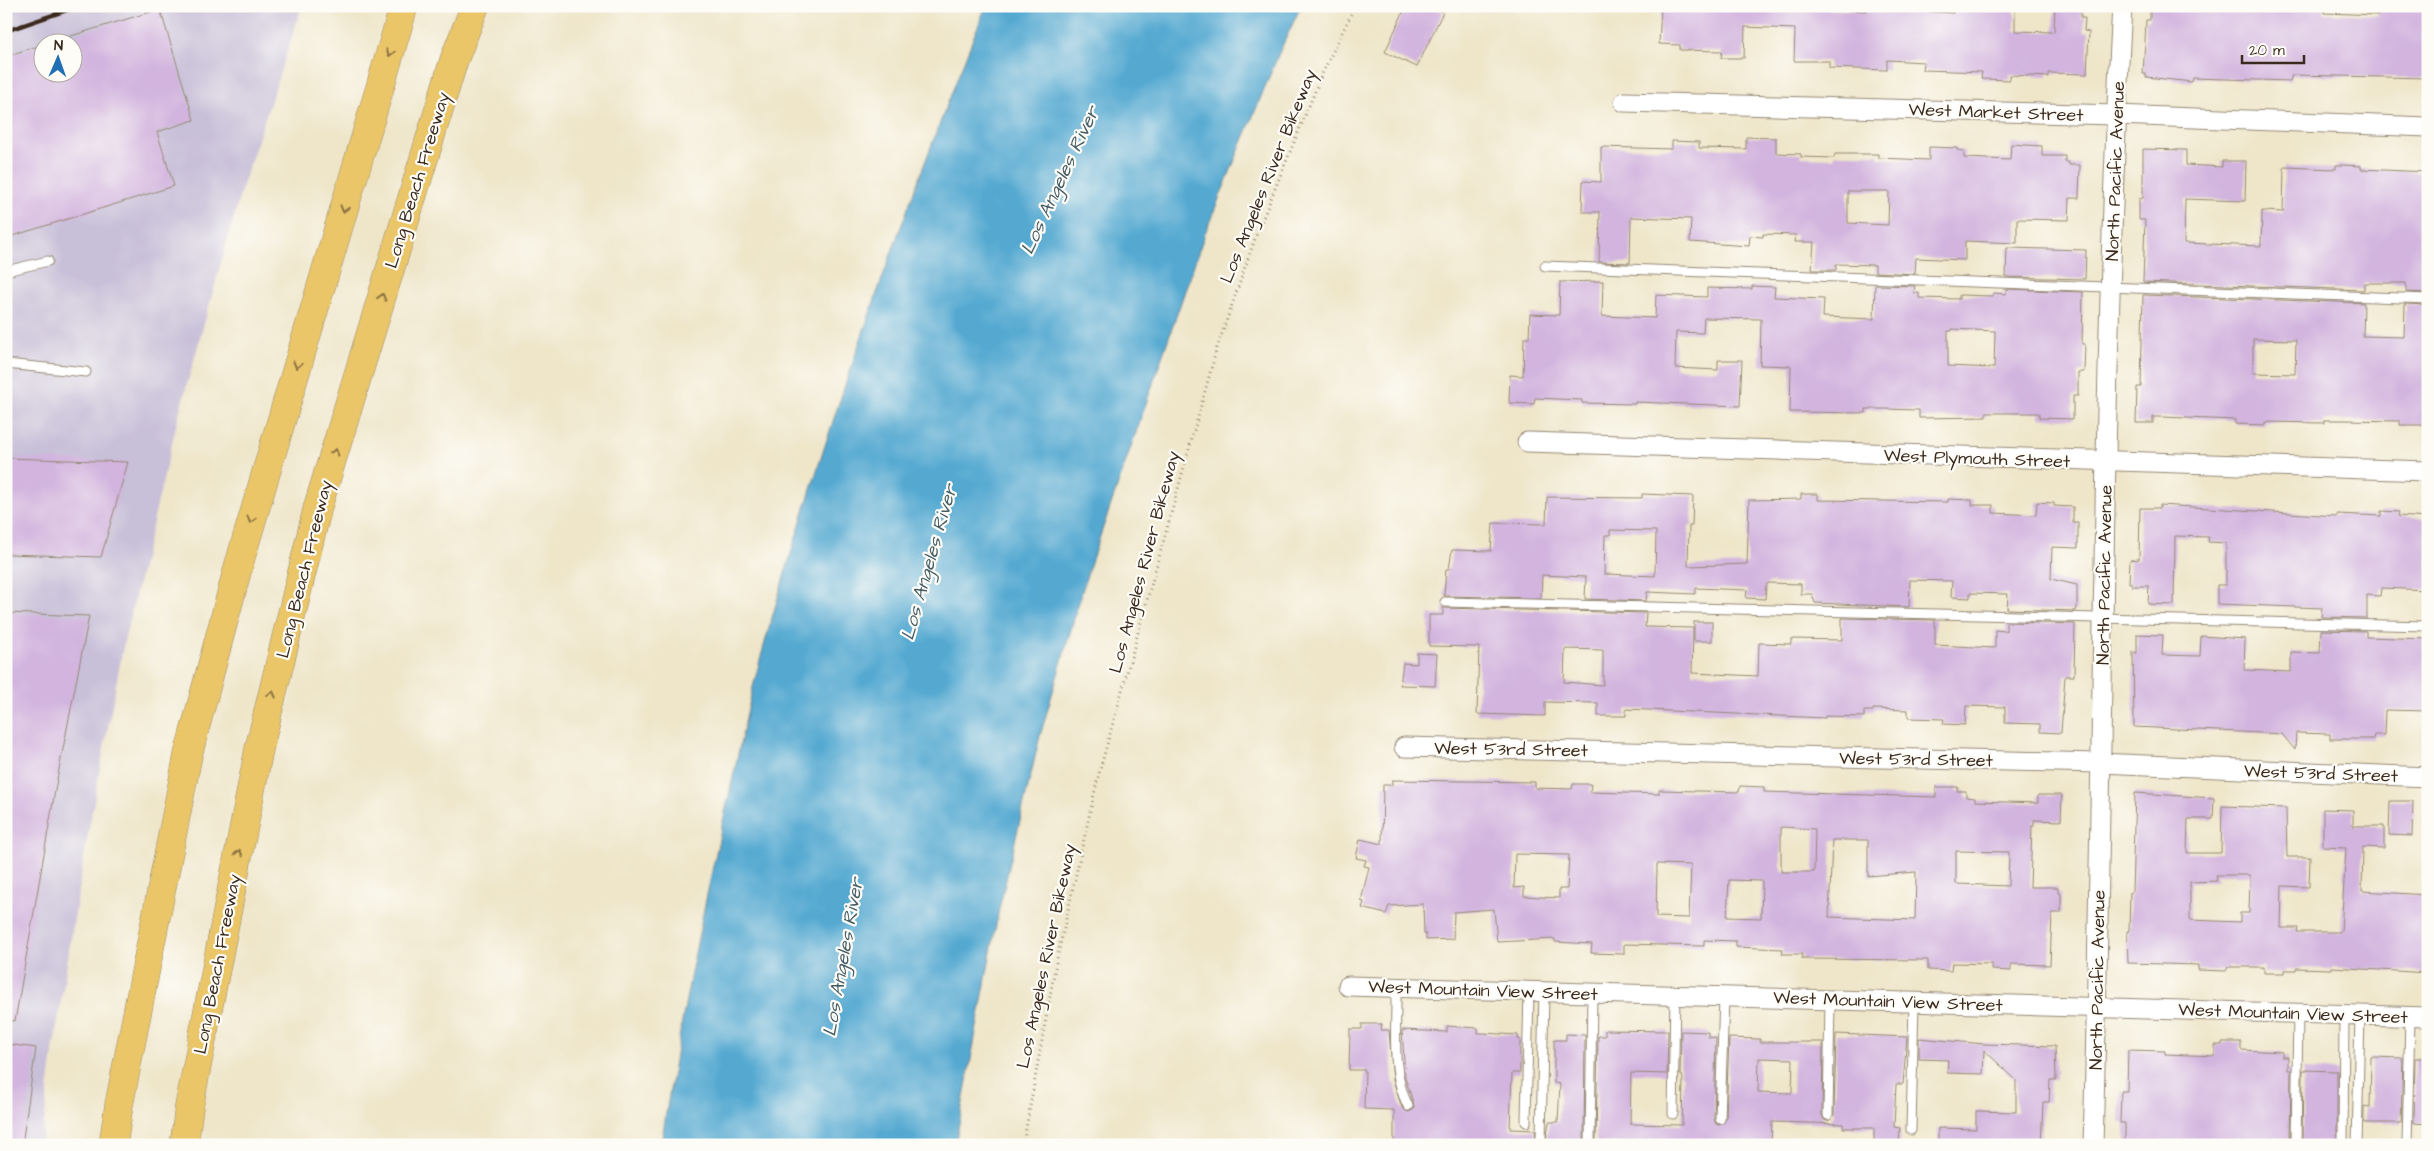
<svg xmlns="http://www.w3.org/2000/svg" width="2434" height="1151" font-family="'Architects Daughter',sans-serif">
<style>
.industrial{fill:#c8bfd8;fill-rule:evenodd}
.water{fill:#55a9d1;stroke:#486a78}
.building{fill:#d2b4de;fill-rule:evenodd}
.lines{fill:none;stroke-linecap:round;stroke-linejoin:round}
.service-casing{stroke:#958874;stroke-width:11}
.minor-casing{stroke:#958874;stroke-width:21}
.motorway-casing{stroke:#958874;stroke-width:29}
.path{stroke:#958874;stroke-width:3;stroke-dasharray:1 4;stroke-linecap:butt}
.service{stroke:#fff;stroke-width:9}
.minor{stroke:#fff;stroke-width:19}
.motorway{stroke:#eac669;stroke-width:28}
.rail{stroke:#3b2a1e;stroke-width:4}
.oneway{stroke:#8a7040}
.labels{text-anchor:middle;stroke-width:4.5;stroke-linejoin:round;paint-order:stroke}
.street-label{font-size:18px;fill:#3b2a1e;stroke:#fdfcf7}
.water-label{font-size:19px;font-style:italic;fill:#455d66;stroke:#fdfcf7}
</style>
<rect width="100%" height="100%" fill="#fdfcf7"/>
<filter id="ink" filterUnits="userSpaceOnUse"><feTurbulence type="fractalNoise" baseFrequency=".02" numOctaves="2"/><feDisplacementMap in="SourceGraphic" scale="10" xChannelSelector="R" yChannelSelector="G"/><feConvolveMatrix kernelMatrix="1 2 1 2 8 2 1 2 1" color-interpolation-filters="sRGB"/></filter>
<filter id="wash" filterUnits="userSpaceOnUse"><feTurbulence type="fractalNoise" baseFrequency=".0096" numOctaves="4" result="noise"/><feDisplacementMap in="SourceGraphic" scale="20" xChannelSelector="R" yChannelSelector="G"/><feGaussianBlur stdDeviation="1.12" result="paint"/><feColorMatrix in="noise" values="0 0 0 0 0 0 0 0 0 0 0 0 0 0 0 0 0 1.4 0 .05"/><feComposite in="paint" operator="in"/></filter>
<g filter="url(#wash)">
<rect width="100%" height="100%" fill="#efe6ca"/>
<path class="industrial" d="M 6,6 L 302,6 L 241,191 L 180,410 L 124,642 L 86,844 L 54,1045 L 41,1145 L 6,1145 ZM 42,42 L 72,42 L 72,72 L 42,72 Z"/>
<path class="water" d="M 986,6 L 1301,6 L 1279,53 L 1205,233 L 1088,571 L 1040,736 L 999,909 L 955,1145 L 661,1145 C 680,1023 704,902 732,782 C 741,741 749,700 760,660 C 822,438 900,220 986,6 Z"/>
<g id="blocks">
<g class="building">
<polygon points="1406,6 1432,6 1443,12 1417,67 1385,52"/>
<polygon points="1675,6 1812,6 1824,7 1824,9 1867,11 1868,6 1922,6 1921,11 1953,13 1953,6 2012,7 2015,8 2015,31 2054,32 2055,6 2081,6 2081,18 2085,18 2084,31 2089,32 2087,74 2048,73 2048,77 2010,75 2010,80 1981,79 1982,72 1923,70 1924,62 1887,60 1887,70 1829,68 1829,61 1794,61 1795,29 1745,27 1744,58 1721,58 1722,51 1680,50 1680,45 1659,44 1661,8 1675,8"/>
<polygon points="2150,6 2324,6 2324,13 2378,15 2378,6 2428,6 2428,78 2292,75 2290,81 2193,78 2192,82 2146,77 2146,74 2143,74 2145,41 2146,20 2150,20"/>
<polygon points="160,9 194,120 157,132 174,186 6,238 6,56 42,45 42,72 72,72 72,42 51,42"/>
<path d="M 1746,137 L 1776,138 L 1776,153 L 1801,154 L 1801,157 L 1834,158 L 1835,154 L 1878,154 L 1878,158 L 1929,160 L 1929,147 L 1957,148 L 1957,150 L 1964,151 L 1964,158 L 2010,160 L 2011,144 L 2042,146 L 2042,156 L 2065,156 L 2065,162 L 2069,162 L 2069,165 L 2080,165 L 2079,198 L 2070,198 L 2069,220 L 2017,219 L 2017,243 L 1965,241 L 1965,260 L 1916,258 L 1915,274 L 1875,272 L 1875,265 L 1836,264 L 1836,270 L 1812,270 L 1814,242 L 1795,242 L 1796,235 L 1763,234 L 1763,237 L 1750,236 L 1749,246 L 1690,242 L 1691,219 L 1631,217 L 1630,263 L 1599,262 L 1600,212 L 1582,212 L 1583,181 L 1601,182 L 1601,147 L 1672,149 L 1672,141 L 1699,142 L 1699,148 L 1746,149 ZM 1848,191 L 1889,191 L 1888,225 L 1848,223 Z"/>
<polygon points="2143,149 2186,150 2186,165 2222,167 2222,161 2246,161 2245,201 2185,199 2184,243 2261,246 2262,211 2283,212 2284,167 2336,169 2336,165 2343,165 2361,166 2361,169 2428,172 2428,293 2406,292 2406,283 2364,283 2364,290 2143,282 2145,220 2139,220 2139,199 2143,198"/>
<polygon points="2007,248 2086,250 2085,279 2006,277"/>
<path d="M 1603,281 L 1602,316 L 1655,318 L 1656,295 L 1707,297 L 1707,288 L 1752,289 L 1752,286 L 1775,287 L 1774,297 L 1824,299 L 1823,317 L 1874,319 L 1875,285 L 1915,286 L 1914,293 L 1919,293 L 1919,298 L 1959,299 L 1959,295 L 1993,296 L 1993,293 L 2006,294 L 2006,289 L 2083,292 L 2082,344 L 2085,344 L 2084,372 L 2078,372 L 2078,396 L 2073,396 L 2073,419 L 2039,418 L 2039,413 L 1986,413 L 1986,417 L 1919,418 L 1919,410 L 1885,409 L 1866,409 L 1866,413 L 1790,412 L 1791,366 L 1760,365 L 1761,319 L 1704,318 L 1703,333 L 1676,332 L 1675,368 L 1718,370 L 1718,360 L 1742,360 L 1740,406 L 1635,402 L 1635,404 L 1582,403 L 1582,400 L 1535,398 L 1534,404 L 1509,403 L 1510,375 L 1523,376 L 1524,338 L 1529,338 L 1530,314 L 1559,315 L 1560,282 ZM 1952,329 L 1995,331 L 1994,368 L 1948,366 L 1948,331 L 1952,331 Z"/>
<path d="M 2143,295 L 2364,303 L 2363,336 L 2404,337 L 2405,304 L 2428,305 L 2428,425 L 2400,425 L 2400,421 L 2344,420 L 2324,420 L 2324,423 L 2265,422 L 2265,425 L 2235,424 L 2235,420 L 2162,417 L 2153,417 L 2153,423 L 2136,423 L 2137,387 L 2141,387 ZM 2253,339 L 2296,340 L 2295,374 L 2253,373 Z"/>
<polygon points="6,458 128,462 101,557 6,554"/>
<path d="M 1642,494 L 1693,496 L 1692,526 L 1689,526 L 1688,566 L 1747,564 L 1749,500 L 1801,499 L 1801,494 L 1818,494 L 1818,500 L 1948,502 L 1948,499 L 1972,500 L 1972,505 L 1993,505 L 1993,513 L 2036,515 L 2037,502 L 2054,503 L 2054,506 L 2073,507 L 2073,523 L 2078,523 L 2078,548 L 2052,547 L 2051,579 L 2077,585 L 2077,608 L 2076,611 L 2007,609 L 2008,594 L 1970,593 L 1970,598 L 1951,597 L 1952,581 L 1910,580 L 1909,607 L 1815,603 L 1812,594 L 1801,594 L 1801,584 L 1769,583 L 1766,585 L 1765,599 L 1746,598 L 1747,590 L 1696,588 L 1695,594 L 1647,592 L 1646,601 L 1585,599 L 1586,577 L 1542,575 L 1541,598 L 1444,596 L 1446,569 L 1449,569 L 1452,550 L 1491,551 L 1493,523 L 1546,524 L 1547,497 L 1642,498 ZM 1610,530 L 1656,531 L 1655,576 L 1604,574 L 1605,535 L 1610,535 Z"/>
<polygon points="2160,505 2337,516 2337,514 2381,516 2381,511 2399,512 2398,516 2428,518 2428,590 2381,588 2380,596 2367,595 2367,618 2321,617 2322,608 2217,604 2217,585 2226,585 2226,543 2208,542 2209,537 2175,536 2174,605 2148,604 2149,586 2132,586 2132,583 2129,583 2130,560 2139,559 2140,508 2160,508"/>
<path d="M 1443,608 L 1646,613 L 1645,627 L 1693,628 L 1692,673 L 1758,676 L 1759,643 L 1791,644 L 1791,639 L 1842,640 L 1842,618 L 1935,620 L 1935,645 L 1995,648 L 1995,630 L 2006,631 L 2006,622 L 2075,624 L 2074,676 L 2065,676 L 2061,733 L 2040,732 L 2040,724 L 2005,723 L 2005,707 L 1966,706 L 1965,725 L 1943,724 L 1944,719 L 1908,718 L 1908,710 L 1873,709 L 1873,711 L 1864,711 L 1864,717 L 1825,716 L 1825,718 L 1626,709 L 1626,716 L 1598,716 L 1598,703 L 1545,702 L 1545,716 L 1477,714 L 1479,647 L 1429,646 L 1429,615 L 1443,615 ZM 1565,649 L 1603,650 L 1603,685 L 1564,682 Z"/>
<polygon points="6,613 89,616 56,785 15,1021 6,1020"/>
<rect x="1694" y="622" width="18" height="19"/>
<polygon points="2321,630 2366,631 2366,637 2428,639 2428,711 2385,710 2384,735 2374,735 2373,739 2330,739 2330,734 2296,733 2295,750 2282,734 2134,727 2133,652 2137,653 2137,634 2163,635 2162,655 2200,656 2201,636 2245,639 2244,670 2291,672 2291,652 2320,653"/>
<polygon points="1417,653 1437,654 1435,686 1400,685 1403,663 1417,664"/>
<path d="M 1392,780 L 1535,782 L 1535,788 L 1572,789 L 1573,784 L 1591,784 L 1590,792 L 1659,794 L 1659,790 L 1739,792 L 1740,786 L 1764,787 L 1764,792 L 1936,797 L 1936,787 L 1958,787 L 1957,791 L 1966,791 L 1966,797 L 1975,798 L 1975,801 L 2038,803 L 2038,795 L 2062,795 L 2061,821 L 2034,820 L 2034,826 L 2032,826 L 2030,887 L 2058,887 L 2058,893 L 2061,894 L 2061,913 L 2052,913 L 2050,965 L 2011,964 L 2011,971 L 1992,970 L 1992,964 L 1952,963 L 1951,971 L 1928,970 L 1928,960 L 1802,959 L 1802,954 L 1782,954 L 1783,949 L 1736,947 L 1736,941 L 1704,940 L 1704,946 L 1624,944 L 1624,954 L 1591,953 L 1592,944 L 1555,942 L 1555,939 L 1497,942 L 1494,909 L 1454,912 L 1453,939 L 1426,940 L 1426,934 L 1424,934 L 1423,904 L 1389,906 L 1386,914 L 1362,908 L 1364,902 L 1361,901 L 1369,867 L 1364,866 L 1366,860 L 1356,858 L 1360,839 L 1382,844 L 1383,785 L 1392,785 ZM 1781,827 L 1815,829 L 1814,872 L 1781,872 ZM 1832,840 L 1868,840 L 1868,876 L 1916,872 L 1915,920 L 1829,917 ZM 1956,851 L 2009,852 L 2008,886 L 1956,884 ZM 1515,854 L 1569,855 L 1567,889 L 1559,889 L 1559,898 L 1524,896 L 1524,887 L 1514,888 ZM 1657,864 L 1691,865 L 1689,918 L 1656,917 ZM 1729,880 L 1762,881 L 1761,918 L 1727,917 Z"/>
<path d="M 2135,793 L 2214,798 L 2213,819 L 2188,819 L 2187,853 L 2221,853 L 2222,806 L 2286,808 L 2287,857 L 2310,857 L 2309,887 L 2282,886 L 2281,928 L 2298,928 L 2297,932 L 2341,932 L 2346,848 L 2323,847 L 2323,809 L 2353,810 L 2353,826 L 2384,826 L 2384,848 L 2363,847 L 2362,891 L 2428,895 L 2428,973 L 2332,967 L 2332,969 L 2296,968 L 2296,970 L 2285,970 L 2285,973 L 2264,973 L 2264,967 L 2228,967 L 2226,971 L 2198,970 L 2198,965 L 2128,963 L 2127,931 L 2129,931 L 2130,892 L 2132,892 ZM 2216,875 L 2250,875 L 2249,913 L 2240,913 L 2240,922 L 2190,920 L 2190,882 L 2217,881 Z"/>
<polygon points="2390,801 2413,801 2412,836 2389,835"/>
<polygon points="1362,1024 1382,1024 1381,1030 1389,1030 1393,1080 1402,1108 1408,1112 1413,1110 1414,1106 1405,1077 1402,1030 1447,1032 1447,1026 1478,1028 1478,1033 1483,1033 1518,1035 1518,1039 1520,1039 1520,1073 1512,1073 1510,1129 1535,1130 1537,1145 1394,1145 1394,1110 1364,1109 1365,1070 1349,1070 1350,1029 1362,1029"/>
<path d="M 1605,1030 L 1668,1031 L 1667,1074 L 1631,1073 L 1630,1124 L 1682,1125 L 1683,1079 L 1682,1075 L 1680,1075 L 1681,1031 L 1708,1032 L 1708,1037 L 1716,1038 L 1714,1119 L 1716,1124 L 1720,1125 L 1726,1119 L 1729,1038 L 1760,1039 L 1760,1042 L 1823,1042 L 1822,1115 L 1824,1120 L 1828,1121 L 1834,1115 L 1836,1034 L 1907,1037 L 1903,1084 L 1896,1084 L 1894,1127 L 1900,1128 L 1899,1145 L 1874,1145 L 1874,1128 L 1843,1128 L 1843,1124 L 1772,1122 L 1771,1145 L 1596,1143 L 1598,1036 L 1605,1036 ZM 1759,1058 L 1793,1059 L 1792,1093 L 1758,1092 Z"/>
<polygon points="1566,1034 1585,1035 1584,1143 1580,1142 1580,1145 1545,1145 1549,1122 1558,1122 1560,1084 1554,1083 1554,1040 1566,1040"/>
<polygon points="1919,1038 1984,1044 2055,1046 2056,1080 2050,1080 2049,1102 2043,1102 2041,1145 1938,1145 1938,1128 1976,1129 1976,1111 2016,1112 2016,1080 1984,1050 1983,1074 1947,1073 1948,1060 1919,1059"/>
<polygon points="2222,1042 2241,1042 2241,1050 2282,1052 2282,1057 2288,1057 2288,1070 2291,1070 2290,1145 2125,1145 2125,1123 2120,1123 2121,1091 2127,1091 2128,1050 2165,1051 2165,1054 2215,1056 2215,1045 2222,1045"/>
<polygon points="6,1044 36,1048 22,1145 6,1145"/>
<polygon points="2371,1057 2403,1058 2401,1123 2364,1123 2364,1106 2370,1107"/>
<polygon points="2415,1058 2428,1058 2428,1124 2414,1123"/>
<polygon points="2303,1070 2337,1071 2337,1145 2302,1145"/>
</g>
</g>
</g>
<g filter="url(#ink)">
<use href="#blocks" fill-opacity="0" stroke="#958874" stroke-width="1"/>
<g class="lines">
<g class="service-casing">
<g id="service">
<polyline points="1545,266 2428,299"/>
<polyline points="6,271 48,261"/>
<polyline points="6,364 86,372"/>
<polyline points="1445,602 2428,626"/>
<path d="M 1396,987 C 1397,1026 1390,1071 1408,1106"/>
<polyline points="1673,1114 1675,995"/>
<polyline points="1828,1115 1830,1000"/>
<polyline points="1720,1119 1724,997"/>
<polyline points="1526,1122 1529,991"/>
<polyline points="1911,1130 1914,1002"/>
<polyline points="1541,1140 1544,991"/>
<polyline points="1590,1145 1592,993"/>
<polyline points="2296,1145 2298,1013"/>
<polyline points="2343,1145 2344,1015"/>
<polyline points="2357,1145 2360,1015"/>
<polyline points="2407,1145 2410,1017"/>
</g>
</g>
<g class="minor-casing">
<g id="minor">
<polyline points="1624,102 2116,115 2428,127"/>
<polyline points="1527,442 2428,471"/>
<polyline points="1404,747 2099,763 2428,777"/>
<polyline points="1348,986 2428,1017"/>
<path d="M 2093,1145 C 2104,765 2101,385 2122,6"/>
</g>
</g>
<g class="motorway-casing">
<g id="motorway">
<polyline points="113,1145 119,1105 188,755 239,564 404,6"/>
<polyline points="184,1145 189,1107 259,749 318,506 454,60 475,6"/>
</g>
</g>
<polyline class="path" points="1023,1145 1056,963 1098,777 1217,348 1258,230 1323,72 1355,6"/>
<use href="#service" class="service"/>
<use href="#minor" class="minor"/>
<use href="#motorway" class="motorway"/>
<polyline class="rail" points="6,31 79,6"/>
</g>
<defs><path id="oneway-chevron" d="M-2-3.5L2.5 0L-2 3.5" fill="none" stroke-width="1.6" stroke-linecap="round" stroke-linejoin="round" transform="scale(1.25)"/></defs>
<g class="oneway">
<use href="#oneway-chevron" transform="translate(390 53) rotate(106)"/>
<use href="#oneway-chevron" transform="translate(344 209) rotate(106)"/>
<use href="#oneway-chevron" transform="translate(382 297) rotate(-73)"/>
<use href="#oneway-chevron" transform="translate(297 365) rotate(106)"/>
<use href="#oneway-chevron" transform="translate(335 452) rotate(-73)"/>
<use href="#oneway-chevron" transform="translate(251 520) rotate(106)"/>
<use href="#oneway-chevron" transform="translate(272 694) rotate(-76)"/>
<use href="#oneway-chevron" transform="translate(239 853) rotate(-79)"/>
</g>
</g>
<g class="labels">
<g class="street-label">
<text transform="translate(1996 112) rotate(2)" y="6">West Market Street</text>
<text transform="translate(2115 171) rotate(-88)" y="6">North Pacific Avenue</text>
<text transform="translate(1268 176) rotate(-68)" y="6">Los Angeles River Bikeway</text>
<text transform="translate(417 180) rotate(-73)" y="6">Long Beach Freeway</text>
<text transform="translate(1977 458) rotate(2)" y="6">West Plymouth Street</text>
<text transform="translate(1144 562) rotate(-75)" y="6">Los Angeles River Bikeway</text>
<text transform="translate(304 569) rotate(-76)" y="6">Long Beach Freeway</text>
<text transform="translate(2104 575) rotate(-89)" y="6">North Pacific Avenue</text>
<text transform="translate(1511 749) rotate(1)" y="6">West 53rd Street</text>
<text transform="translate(1916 759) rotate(1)" y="6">West 53rd Street</text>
<text transform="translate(2321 773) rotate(2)" y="6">West 53rd Street</text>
<text transform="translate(1046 956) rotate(-78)" y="6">Los Angeles River Bikeway</text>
<text transform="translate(217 964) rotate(-79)" y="6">Long Beach Freeway</text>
<text transform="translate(2097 980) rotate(-89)" y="6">North Pacific Avenue</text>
<text transform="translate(1483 990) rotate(2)" y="6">West Mountain View Street</text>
<text transform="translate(1888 1001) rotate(2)" y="6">West Mountain View Street</text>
<text transform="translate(2293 1013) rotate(2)" y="6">West Mountain View Street</text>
</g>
<g class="water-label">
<text transform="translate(1059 180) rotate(-65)" y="7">Los Angeles River</text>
<text transform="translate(928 562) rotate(-74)" y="7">Los Angeles River</text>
<text transform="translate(842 957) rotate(-80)" y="7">Los Angeles River</text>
</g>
</g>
<rect width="2434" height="1151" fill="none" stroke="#fdfcf7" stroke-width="25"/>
<g transform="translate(58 58) rotate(2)"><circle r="24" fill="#fdfcf7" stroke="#afa8a0"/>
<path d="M0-4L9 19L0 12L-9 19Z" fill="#1f6fb2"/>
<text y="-8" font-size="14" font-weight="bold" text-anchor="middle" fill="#3b2a1e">N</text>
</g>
<path d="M2242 55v8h62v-8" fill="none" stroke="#3b2a1e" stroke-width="2.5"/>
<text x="2249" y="55" font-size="15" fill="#3b2a1e" stroke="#fdfcf7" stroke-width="4" paint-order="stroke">20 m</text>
</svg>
